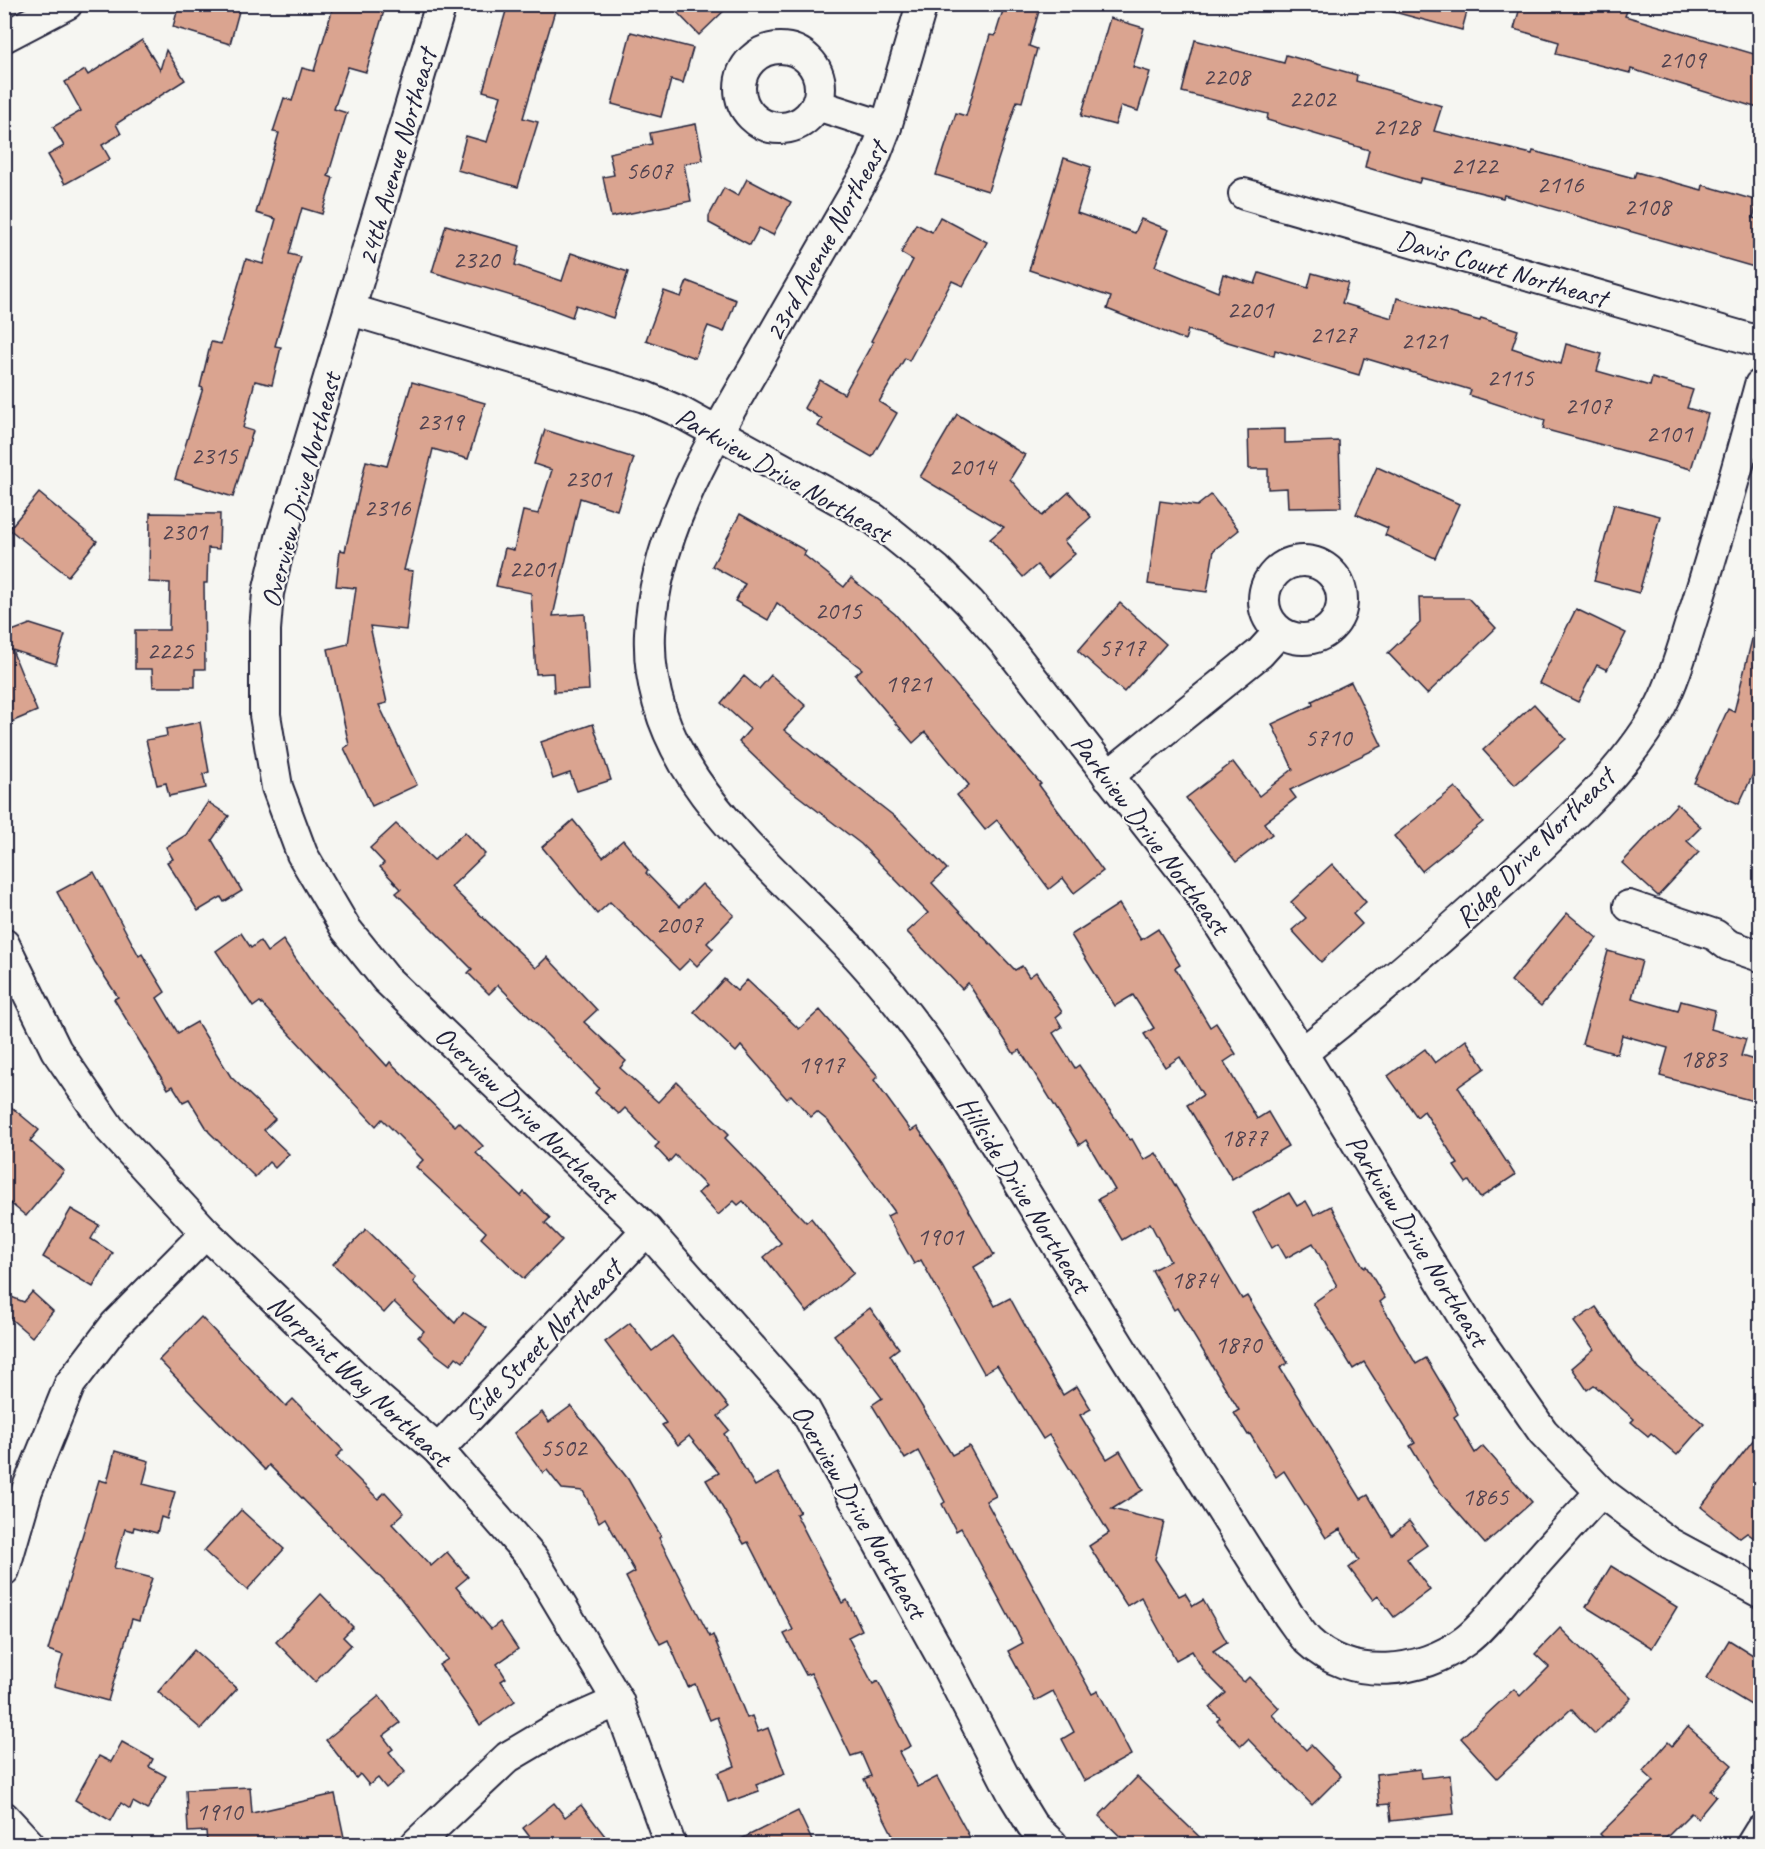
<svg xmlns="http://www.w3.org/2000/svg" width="1765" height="1849" font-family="Caveat,sans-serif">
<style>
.building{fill:#daa490;stroke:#22223b;stroke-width:1.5}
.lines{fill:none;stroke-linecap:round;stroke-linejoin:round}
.minor-casing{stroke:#22223b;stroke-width:34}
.minor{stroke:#f6f6f2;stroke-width:30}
.labels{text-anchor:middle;stroke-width:4.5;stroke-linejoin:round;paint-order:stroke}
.number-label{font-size:26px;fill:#504250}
.street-label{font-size:28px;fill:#22223b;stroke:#f6f6f2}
</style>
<rect width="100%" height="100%" fill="#f6f6f2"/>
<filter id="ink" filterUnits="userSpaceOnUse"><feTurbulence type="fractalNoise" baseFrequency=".0167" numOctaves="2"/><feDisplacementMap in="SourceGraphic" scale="12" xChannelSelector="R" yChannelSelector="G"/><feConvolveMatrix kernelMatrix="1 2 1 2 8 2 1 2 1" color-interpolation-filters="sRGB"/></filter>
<g filter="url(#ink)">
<g class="building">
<polygon points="179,4 241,4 230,44 173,27"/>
<polygon points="334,4 386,4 366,72 348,67 334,109 347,113 328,176 333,178 322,214 302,208 289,254 301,257 275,346 281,347 272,385 255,381 243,428 253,431 233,497 175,479 203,388 200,387 211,342 221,344 246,259 263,264 276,219 256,213 279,133 273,132 284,98 292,101 302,68 314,71"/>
<polygon points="508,4 557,4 523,118 538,122 518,187 457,170 466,136 487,142 501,96 483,91"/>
<polygon points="669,4 731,4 699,35"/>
<polygon points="1005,4 1041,4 1029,46 1037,49 1022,102 1017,101 988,191 936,175 956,113 966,116 990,35 995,36"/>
<polygon points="1391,4 1469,4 1462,30 1390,11"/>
<polygon points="1521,4 1603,4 1627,11 1625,16 1761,56 1761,109 1631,69 1630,73 1556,54 1559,42 1514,29"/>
<polygon points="1110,18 1144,28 1133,67 1150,72 1138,111 1121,106 1115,125 1081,116"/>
<polygon points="631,32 693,48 683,83 671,80 661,117 612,104"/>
<polygon points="142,40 160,70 166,50 185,80 116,124 121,134 102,145 110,159 65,184 48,155 64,146 53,127 81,111 65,82 85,70 88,75"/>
<polygon points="1195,40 1284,63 1286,55 1357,75 1356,81 1442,106 1434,131 1532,154 1533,151 1634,178 1636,172 1702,190 1703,185 1758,201 1753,218 1761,220 1761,269 1504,195 1503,198 1421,178 1419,183 1365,167 1369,150 1267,120 1268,114 1182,92"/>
<polygon points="696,124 703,160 684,164 691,201 611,217 603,177 614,175 609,153 652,144 650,133"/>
<polygon points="1064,158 1091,167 1077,213 1135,233 1141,219 1169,230 1155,266 1218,292 1223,274 1255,284 1259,273 1308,288 1312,273 1348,283 1342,303 1392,318 1397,298 1480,321 1481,318 1518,330 1512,348 1561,364 1566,344 1602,354 1597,371 1650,386 1652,378 1693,390 1687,408 1708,414 1691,469 1543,429 1545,420 1469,395 1471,390 1364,358 1359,375 1275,350 1274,356 1188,330 1185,340 1107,309 1111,297 1029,270"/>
<polygon points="747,179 791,202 773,235 759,228 750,245 709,223 709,216 724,188 738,196"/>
<polygon points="940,217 987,242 963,286 952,281 909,361 905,358 879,402 897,413 872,457 818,426 822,419 804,408 820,380 844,394 873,342 871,341 913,260 901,253 916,224 932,232"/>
<polygon points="446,225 520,246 515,265 562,281 571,253 628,272 613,318 576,305 572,317 535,303 432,272"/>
<polygon points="687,281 736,300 724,332 708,326 695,358 646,340 664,291 681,297"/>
<polygon points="412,382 485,403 468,459 433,449 404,570 413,571 406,630 370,626 387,703 379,705 417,785 372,806 344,748 349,745 328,649 348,644 356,588 336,586 340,550 345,551 366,461 387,466"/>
<polygon points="957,414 1025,455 1010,479 1042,516 1069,492 1091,517 1064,541 1075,554 1048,578 1037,565 1023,577 990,539 1004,527 920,477"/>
<polygon points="1285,429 1285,443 1339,441 1341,507 1288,508 1287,488 1268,489 1268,469 1249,469 1248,430"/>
<polygon points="545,430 634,458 617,510 580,498 553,616 585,614 589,690 554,692 553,673 536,674 531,593 496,586 505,548 514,550 523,511 538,514 552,470 534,464"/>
<polygon points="1377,467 1459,504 1435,558 1385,535 1388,528 1356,514"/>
<polygon points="39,493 97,541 68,576 9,529"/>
<polygon points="1211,495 1239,530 1214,550 1207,592 1148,584 1160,501 1197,506"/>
<polygon points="1614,504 1660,516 1639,593 1594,581"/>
<polygon points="150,513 220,514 219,549 208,548 207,583 204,583 205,669 195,669 195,687 153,687 152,669 135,669 135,630 169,630 170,583 149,582"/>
<polygon points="740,514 806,551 804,555 844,587 851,578 895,614 1041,784 1039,785 1103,871 1074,893 1063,878 1049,889 997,820 985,830 957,795 969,785 925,732 913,743 855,675 862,669 777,603 768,620 735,601 745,584 712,566"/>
<polygon points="1419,598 1468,598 1496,628 1427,694 1388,653 1420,623"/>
<polygon points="1120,603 1166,644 1124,692 1078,651"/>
<polygon points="1576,609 1626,633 1607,670 1597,665 1578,702 1539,683"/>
<polygon points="30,624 65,635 56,664 12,650 37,711 4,725 4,634"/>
<polygon points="1753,635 1761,636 1761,757 1739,804 1694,783 1728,709 1734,712"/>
<polygon points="771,675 806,706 784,730 899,820 947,869 932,883 1015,970 1022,966 1029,977 1036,972 1062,1012 1056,1017 1062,1027 1053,1033 1075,1068 1079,1065 1130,1140 1132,1139 1144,1160 1156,1153 1242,1299 1247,1296 1288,1363 1280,1368 1361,1499 1368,1495 1392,1535 1409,1521 1427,1545 1407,1559 1430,1590 1394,1617 1378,1596 1373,1600 1349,1568 1359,1560 1340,1529 1326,1538 1284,1471 1276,1477 1250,1434 1248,1435 1234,1413 1239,1410 1177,1308 1174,1310 1152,1270 1170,1261 1150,1223 1122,1240 1098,1199 1115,1190 1086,1140 1079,1145 1020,1050 1014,1054 968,983 962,989 907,932 928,913 861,844 785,786 739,742 750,729 721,703 744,676 759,689"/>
<polygon points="1351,682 1382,746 1290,790 1296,798 1264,823 1272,834 1236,862 1186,798 1233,762 1259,796 1293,769 1272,724 1313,705 1312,701"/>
<polygon points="1534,704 1566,739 1515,785 1483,750"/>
<polygon points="200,722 209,772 203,774 206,788 169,796 166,783 157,785 146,740 167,736 166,729"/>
<polygon points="593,724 611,780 577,791 570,773 553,779 541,742"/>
<polygon points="1455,787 1483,822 1422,871 1394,836"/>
<polygon points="208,802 229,816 212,840 242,891 224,902 221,897 198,911 167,862 173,859 166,847 186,835"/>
<polygon points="1677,804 1701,827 1687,841 1699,852 1658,896 1622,863"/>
<polygon points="573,820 603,857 623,840 648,871 646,873 679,907 702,884 734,915 707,943 713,949 697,966 690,959 679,970 610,902 597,914 542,847"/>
<polygon points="396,824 434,860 465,832 485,854 451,887 536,968 547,957 597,1010 584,1022 626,1061 620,1068 658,1102 677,1082 729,1134 725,1138 806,1222 811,1218 854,1273 807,1312 764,1257 781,1243 743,1201 738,1205 734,1201 718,1215 698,1193 706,1186 675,1155 669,1162 655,1147 659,1143 625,1108 619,1114 595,1093 599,1088 498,985 489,994 468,973 472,969 396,893 401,889 380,867 384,863 370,848"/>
<polygon points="1332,864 1366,902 1353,914 1362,924 1321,962 1292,930 1306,918 1291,902"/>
<polygon points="94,872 139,956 142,954 165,992 157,998 178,1033 197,1022 231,1077 275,1119 264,1130 289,1154 275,1168 269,1162 255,1177 209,1132 189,1099 183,1102 173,1086 168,1089 155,1067 114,999 118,997 95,962 57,892"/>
<polygon points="1119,904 1141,940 1158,929 1180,965 1175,968 1210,1027 1216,1023 1236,1054 1224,1062 1257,1119 1268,1112 1288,1146 1232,1179 1187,1105 1203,1095 1180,1057 1165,1067 1144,1034 1154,1028 1133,995 1115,1006 1071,935"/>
<polygon points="1567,913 1597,938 1541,1006 1511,981"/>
<polygon points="241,933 251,948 260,941 267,952 283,940 314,986 387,1066 390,1062 455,1126 459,1122 483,1146 476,1153 521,1196 524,1192 550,1218 545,1223 562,1240 524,1279 481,1238 486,1232 416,1167 423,1160 382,1119 376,1126 260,1002 253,1007 216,951"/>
<polygon points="1608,951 1642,961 1632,998 1678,1011 1681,1001 1715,1010 1711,1029 1746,1039 1741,1056 1761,1062 1761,1103 1660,1076 1668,1048 1622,1035 1617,1054 1582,1044"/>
<polygon points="724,979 737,991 747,980 799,1029 820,1010 878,1076 874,1080 911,1131 917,1127 942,1163 994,1255 974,1267 995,1306 1010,1298 1035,1344 1033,1345 1063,1395 1077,1386 1091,1409 1080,1415 1107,1459 1120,1451 1143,1490 1112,1509 1164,1522 1155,1559 1179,1596 1185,1593 1193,1606 1203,1600 1227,1642 1213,1651 1244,1682 1249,1677 1279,1708 1272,1715 1306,1750 1311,1745 1341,1776 1312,1805 1248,1739 1241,1746 1217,1721 1220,1718 1210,1708 1226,1693 1204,1671 1192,1651 1176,1660 1141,1597 1127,1606 1089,1546 1109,1533 1049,1435 1043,1439 997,1365 984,1373 921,1260 914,1264 887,1216 895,1212 828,1121 817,1112 811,1117 791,1095 787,1099 741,1046 736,1052 694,1012"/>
<polygon points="1466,1040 1485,1068 1458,1087 1515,1175 1480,1198 1469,1181 1466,1183 1454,1166 1458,1164 1424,1111 1417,1117 1388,1076 1425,1049 1435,1063"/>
<polygon points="4,1101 39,1130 30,1141 64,1171 26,1216 4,1198"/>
<polygon points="1289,1193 1297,1206 1306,1201 1314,1215 1331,1206 1364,1268 1366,1266 1385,1298 1380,1302 1416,1364 1426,1358 1447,1393 1458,1414 1454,1417 1475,1453 1483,1446 1532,1502 1485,1544 1433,1484 1410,1446 1415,1443 1364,1362 1353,1369 1313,1303 1337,1286 1313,1243 1286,1258 1278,1244 1272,1248 1253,1213"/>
<polygon points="71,1209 99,1225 91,1239 113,1253 93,1287 43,1257"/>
<polygon points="366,1229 416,1278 413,1282 455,1323 463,1312 487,1328 463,1362 456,1357 450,1365 434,1353 418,1337 424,1331 394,1302 384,1313 333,1264"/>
<polygon points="32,1292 53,1311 32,1337 4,1313 4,1294 24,1302"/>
<polygon points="1596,1307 1638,1368 1704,1424 1677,1455 1651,1433 1648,1436 1631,1422 1634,1419 1594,1385 1587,1390 1572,1368 1594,1349 1574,1322"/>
<polygon points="870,1308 899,1348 890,1355 952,1455 969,1446 996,1496 986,1501 1092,1694 1098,1691 1131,1755 1084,1781 1062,1739 1074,1732 1053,1691 1035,1701 1008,1651 1023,1643 961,1528 956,1531 942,1504 945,1502 918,1451 905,1459 872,1405 882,1398 834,1335"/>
<polygon points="201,1317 286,1406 293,1399 343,1450 336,1457 378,1499 385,1492 404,1513 392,1524 431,1566 447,1552 468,1577 456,1587 491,1629 500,1622 518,1649 497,1664 506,1678 501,1681 515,1701 480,1725 439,1665 448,1659 398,1595 269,1465 265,1470 159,1360"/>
<polygon points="630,1323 652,1351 672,1336 729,1407 718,1416 729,1430 724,1434 755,1486 778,1473 800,1512 796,1514 842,1603 847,1600 862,1630 848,1637 873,1684 878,1681 911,1746 899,1752 918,1787 937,1777 974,1845 898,1845 864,1779 871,1776 861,1753 851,1756 811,1673 806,1675 784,1634 793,1630 748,1542 744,1544 706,1480 719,1473 689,1436 678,1445 662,1425 666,1423 605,1342"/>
<polygon points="571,1406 628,1479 661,1536 659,1538 710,1637 713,1635 747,1718 752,1716 758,1732 768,1728 785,1774 756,1785 759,1791 728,1802 718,1773 735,1766 717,1717 710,1720 695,1684 688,1687 668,1640 660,1644 626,1577 635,1572 605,1518 599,1522 583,1491 562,1489 547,1470 543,1473 514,1433 542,1412 549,1422"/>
<polygon points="1761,1430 1761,1543 1747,1533 1740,1538 1701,1507"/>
<polygon points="115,1451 149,1461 143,1484 175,1492 167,1519 161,1517 157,1533 134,1527 133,1531 125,1529 114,1568 152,1578 139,1621 132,1619 108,1701 54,1686 63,1655 48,1650 99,1480 107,1482"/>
<polygon points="241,1510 284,1549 247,1590 204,1551"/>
<polygon points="1611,1566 1677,1607 1652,1648 1586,1607"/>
<polygon points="321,1594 353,1627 343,1637 351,1645 315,1682 276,1642"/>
<polygon points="1560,1628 1631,1698 1595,1734 1571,1709 1497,1778 1461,1738 1514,1689 1520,1696 1549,1667 1535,1654"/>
<polygon points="1729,1640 1761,1660 1761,1711 1706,1678"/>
<polygon points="194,1650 237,1689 201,1729 158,1692"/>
<polygon points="379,1696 400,1723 383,1736 393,1749 389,1752 405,1772 386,1788 378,1778 369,1785 360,1774 356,1778 326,1740"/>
<polygon points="1688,1727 1732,1765 1710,1791 1716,1796 1698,1818 1691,1813 1659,1845 1610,1845 1600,1834 1654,1781 1643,1771 1668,1742 1672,1746"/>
<polygon points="122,1742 153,1759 149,1767 166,1776 147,1810 133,1802 130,1809 121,1803 111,1821 75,1800 99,1756 111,1762"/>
<polygon points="1420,1769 1421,1778 1450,1775 1454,1814 1391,1821 1389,1804 1379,1805 1376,1774"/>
<polygon points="1137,1777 1208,1845 1129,1845 1099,1816"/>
<polygon points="250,1787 252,1813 335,1794 345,1842 334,1845 223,1845 223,1842 207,1843 206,1831 188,1832 186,1790"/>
<polygon points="554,1803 565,1817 581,1805 612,1845 536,1845 523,1828"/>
<polygon points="798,1811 814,1845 729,1845"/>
</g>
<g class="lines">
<g class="minor-casing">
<g id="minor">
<polyline points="441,4 281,538 268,593 265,630 265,715 277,787 302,854 346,929 386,979 647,1230 804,1408 944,1661 1013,1794 1032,1825 1052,1844"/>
<path d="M 922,4 L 886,127 L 872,163 C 837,225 801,287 765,349 C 715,437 655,529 650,633 C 644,778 775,864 862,961 C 945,1053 1006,1162 1070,1266 C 1142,1384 1215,1500 1289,1616 C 1295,1624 1301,1634 1308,1641 C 1351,1682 1421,1674 1465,1641 C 1485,1626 1501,1602 1518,1584 C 1545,1552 1573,1522 1601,1492"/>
<polyline points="4,37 67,4"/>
<circle cx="780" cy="88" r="40"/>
<polyline points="817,105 886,127"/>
<polyline points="1244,194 1760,342"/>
<polyline points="351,310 645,397 678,411 874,519 937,570 969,602 1004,642 1194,885 1302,1053 1465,1320 1543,1432 1601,1492 1669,1543 1760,1592"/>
<circle cx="1303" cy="600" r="39"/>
<polyline points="1108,776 1260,653 1279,632"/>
<polyline points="1629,906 1715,935 1728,945 1760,956"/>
<polyline points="4,944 56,1050 110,1129 206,1233 379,1399 438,1450 533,1559 618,1701 670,1844"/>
<path d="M 1302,1053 C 1382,990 1458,925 1532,855 C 1576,814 1634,759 1661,705 C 1677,674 1685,639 1696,607 C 1719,533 1740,459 1760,385"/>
<polyline points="438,1450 647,1230"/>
<polyline points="4,1570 27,1490 70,1384 115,1325 206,1233"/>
<polyline points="4,1817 29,1844"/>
<polyline points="416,1844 508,1757 557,1728 618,1701"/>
<polyline points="1752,1844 1760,1831"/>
</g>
</g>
<use href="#minor" class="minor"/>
</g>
</g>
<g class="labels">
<g class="number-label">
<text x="1682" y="68">2109</text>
<text x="1226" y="85">2208</text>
<text x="1312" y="107">2202</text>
<text x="1396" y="135">2128</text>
<text x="1474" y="174">2122</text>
<text x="649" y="179">5607</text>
<text x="1560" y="193">2116</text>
<text x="1647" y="215">2108</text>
<text x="476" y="268">2320</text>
<text x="1250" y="318">2201</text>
<text x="1333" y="343">2127</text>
<text x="1424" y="349">2121</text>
<text x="1510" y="386">2115</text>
<text x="1588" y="414">2107</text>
<text x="440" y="430">2319</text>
<text x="1669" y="442">2101</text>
<text x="214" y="464">2315</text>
<text x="972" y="475">2014</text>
<text x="588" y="487">2301</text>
<text x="387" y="516">2316</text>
<text x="184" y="540">2301</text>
<text x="532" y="577">2201</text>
<text x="838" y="619">2015</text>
<text x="1122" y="656">5717</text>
<text x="170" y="659">2225</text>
<text x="908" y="692">1921</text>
<text x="1328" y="746">5710</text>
<text x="679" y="933">2007</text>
<text x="1703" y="1067">1883</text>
<text x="821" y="1073">1917</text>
<text x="1244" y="1146">1877</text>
<text x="940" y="1245">1901</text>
<text x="1194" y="1288">1874</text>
<text x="1238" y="1353">1870</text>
<text x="563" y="1456">5502</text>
<text x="1485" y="1505">1865</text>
<text x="219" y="1820">1910</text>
</g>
<g class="street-label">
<text transform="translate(396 157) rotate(-74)" y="10">24th Avenue Northeast</text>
<text transform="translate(825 241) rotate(-61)" y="10">23rd Avenue Northeast</text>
<text transform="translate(1502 268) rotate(16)" y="10">Davis Court Northeast</text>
<text transform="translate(784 474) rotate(30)" y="10">Parkview Drive Northeast</text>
<text transform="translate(300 490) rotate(-75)" y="10">Overview Drive Northeast</text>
<text transform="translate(1151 834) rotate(53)" y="10">Parkview Drive Northeast</text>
<text transform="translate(1534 847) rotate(-45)" y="10">Ridge Drive Northeast</text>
<text transform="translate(527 1114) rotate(44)" y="10">Overview Drive Northeast</text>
<text transform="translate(1025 1194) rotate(58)" y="10">Hillside Drive Northeast</text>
<text transform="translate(1418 1240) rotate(58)" y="10">Parkview Drive Northeast</text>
<text transform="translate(542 1340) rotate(-46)" y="10">Side Street Northeast</text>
<text transform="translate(360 1380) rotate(43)" y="10">Norpoint Way Northeast</text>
<text transform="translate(860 1511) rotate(60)" y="10">Overview Drive Northeast</text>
</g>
</g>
<rect width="1765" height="1849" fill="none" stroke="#f6f6f2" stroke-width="24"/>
<rect x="12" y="12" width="1741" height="1825" fill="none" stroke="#22223b" stroke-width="2" filter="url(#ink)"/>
</svg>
